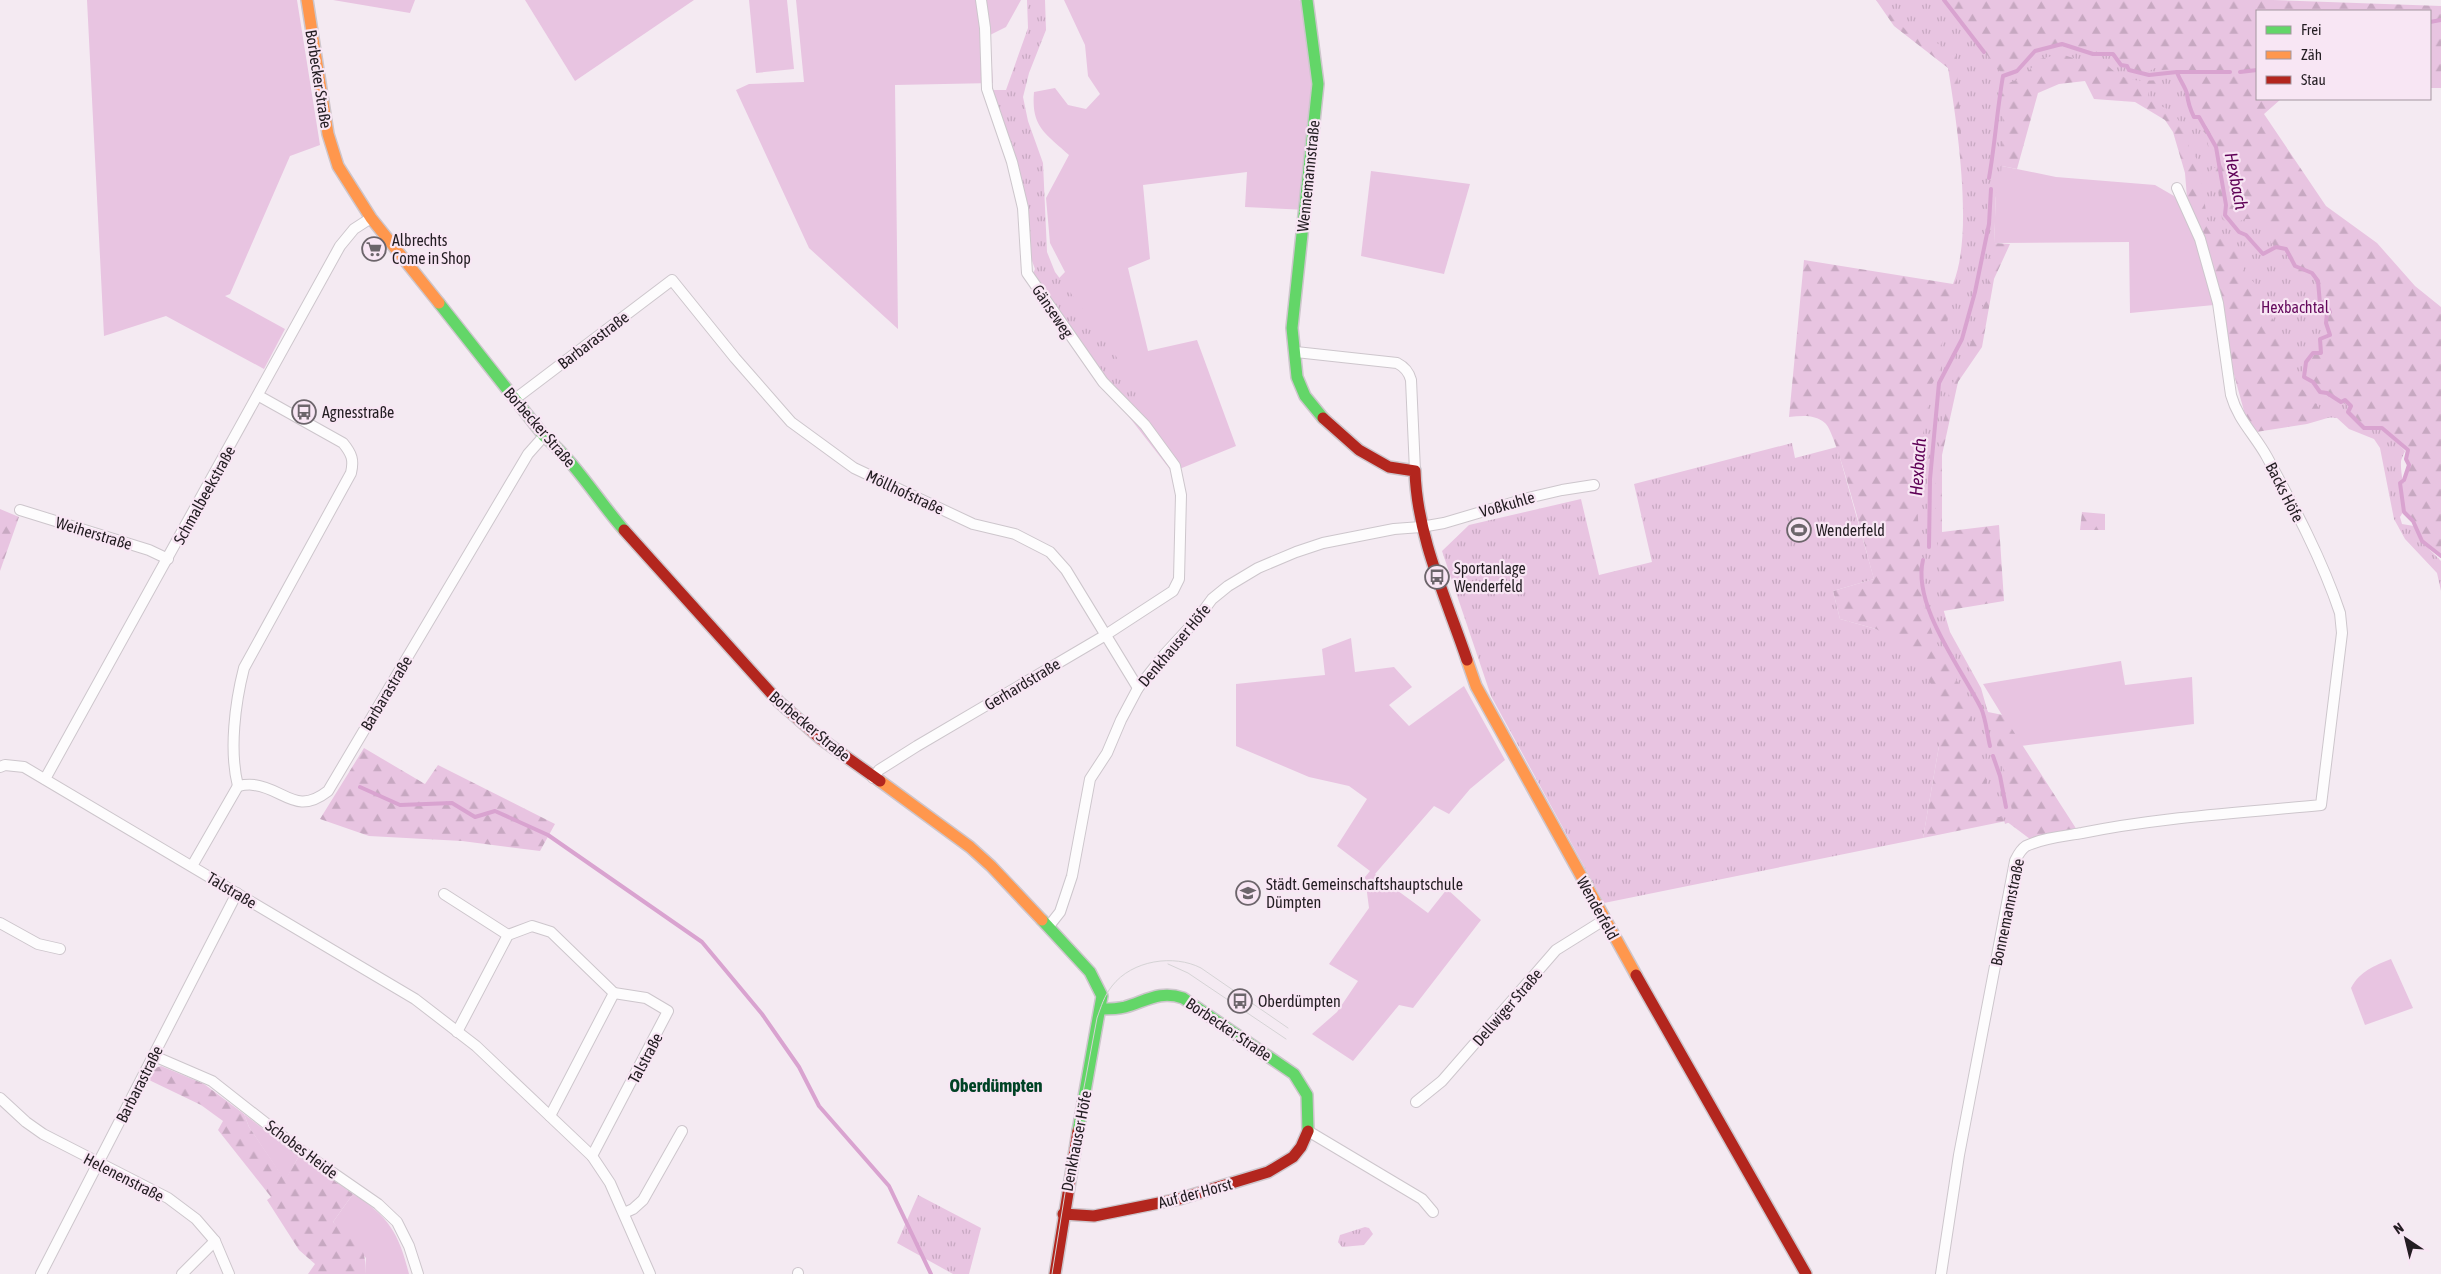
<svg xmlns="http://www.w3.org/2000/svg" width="2441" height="1274" font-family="'Asap Condensed',sans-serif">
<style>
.grass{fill:#e8c4e1}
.forest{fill:url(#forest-firs)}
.park{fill:url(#park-tufts)}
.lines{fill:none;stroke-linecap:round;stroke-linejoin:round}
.stream{stroke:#d9a3d0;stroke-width:4}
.street-casing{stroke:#cdc6cc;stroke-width:12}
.fast-casing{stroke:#cdc6cc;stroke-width:14}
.slow-casing{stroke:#cdc6cc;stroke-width:14}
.jam-casing{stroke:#cdc6cc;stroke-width:14}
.street{stroke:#fdfcfd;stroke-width:10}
.fast{stroke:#63d668;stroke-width:11}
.slow{stroke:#ff974d;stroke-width:11}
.jam{stroke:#b3261e;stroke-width:11}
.tram{stroke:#d5d3d5;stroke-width:1}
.labels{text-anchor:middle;stroke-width:4.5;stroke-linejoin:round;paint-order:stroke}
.street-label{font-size:16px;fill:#231d22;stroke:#f8e6f4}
.poi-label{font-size:16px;fill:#231d22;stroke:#f8e6f4;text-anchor:start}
.park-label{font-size:16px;fill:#64095c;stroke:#f8e6f4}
.water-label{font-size:18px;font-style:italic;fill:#5e0056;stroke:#f8e6f4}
.neighbourhood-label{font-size:18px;font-weight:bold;fill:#004225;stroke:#f8e6f4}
</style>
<defs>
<pattern id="forest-firs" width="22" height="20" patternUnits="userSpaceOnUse" patternTransform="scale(1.25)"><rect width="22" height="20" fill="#e8c4e1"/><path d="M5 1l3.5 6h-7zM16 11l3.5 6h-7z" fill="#c7a8c1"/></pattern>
<pattern id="park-tufts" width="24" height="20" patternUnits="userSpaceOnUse" patternTransform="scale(1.25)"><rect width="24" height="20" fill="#e8c4e1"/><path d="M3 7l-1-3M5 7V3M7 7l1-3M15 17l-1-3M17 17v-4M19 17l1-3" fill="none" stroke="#c7a8c1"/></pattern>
</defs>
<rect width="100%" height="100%" fill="#f4eaf2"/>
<g class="grass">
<polygon points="87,0 297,0 320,145 290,156 230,294 225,296 285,329 264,369 166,316 104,336"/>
<polygon points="333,0 415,0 410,13"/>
<polygon points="525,0 694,0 575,81"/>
<polygon points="749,0 787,0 794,69 756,73"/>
<polygon points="796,0 1021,0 1006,27 990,35 993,83 895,85 898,329 809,248 736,90 749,84 804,82"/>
<path d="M 1064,0 L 1299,0 L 1314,7 L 1308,210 L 1245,207 L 1247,172 L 1143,185 L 1150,259 L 1128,268 L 1148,351 L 1197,340 L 1236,446 L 1172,472 L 1038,300 L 1065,272 L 1050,243 L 1046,198 L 1069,155 C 1045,133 1031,127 1034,92 L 1055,88 L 1068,105 L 1086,109 L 1100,94 L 1088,76 L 1085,45 Z"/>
<polygon points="1997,165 2056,177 2155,185 2174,196 2184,212 2197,240 2214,305 2130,313 2129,242 1994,243"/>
<polygon points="1371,171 1470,184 1444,274 1361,256"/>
<polygon points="1351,638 1355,672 1394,667 1412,687 1389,705 1409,726 1464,686 1505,760 1470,789 1449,814 1434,806 1375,874 1428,913 1447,889 1481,920 1413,1008 1399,1005 1353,1061 1312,1034 1337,1012 1358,981 1329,964 1369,908 1365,877 1370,871 1337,846 1367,799 1349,786 1309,777 1236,746 1236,684 1325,675 1322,649"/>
<polygon points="2121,661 2125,685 2192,677 2194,724 2021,746 1983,684"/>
<path d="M 2391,959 L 2413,1008 L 2365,1025 L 2351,988 C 2360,971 2374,966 2391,959 Z"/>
<polygon points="244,1114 299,1156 285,1181 249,1127"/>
<path d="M 353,1194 C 389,1216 399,1234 409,1274 L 365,1274 L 366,1258 L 333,1222 Z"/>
</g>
<g class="forest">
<path d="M 1876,0 L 2273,0 L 2441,6 L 2441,88 L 2430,88 L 2430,11 L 2257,11 L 2257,99 L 2281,99 L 2264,114 L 2326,206 L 2377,243 L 2415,286 L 2441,307 L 2441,556 C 2435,550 2428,547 2422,541 C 2413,532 2419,524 2403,512 L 2404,493 L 2401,484 L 2405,481 L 2410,465 L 2406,458 L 2407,450 L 2381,429 L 2364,428 L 2348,412 L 2307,424 L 2256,432 L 2247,422 L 2230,360 L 2204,240 L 2187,198 L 2185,173 L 2173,132 L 2165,120 L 2135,102 L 2094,99 L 2085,81 L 2059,84 L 2038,93 L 2017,169 L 1997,165 L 1994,243 L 2010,244 L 1994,279 L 1982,347 L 1958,382 L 1942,455 L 1942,532 L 1999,525 L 2004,601 L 1937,612 L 1955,652 L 1988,712 L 2003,715 L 2077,830 L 2030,839 L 2006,821 L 1923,838 L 1939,746 L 1876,629 L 1840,619 L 1833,591 L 1874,579 C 1867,556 1837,432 1825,423 C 1814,414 1802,416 1789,417 L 1804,260 L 1953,284 C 1974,234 1957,123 1948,68 L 1894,26 Z"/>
<polygon points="0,509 19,517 0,571"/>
<polygon points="2082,512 2105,514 2105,530 2080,530"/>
<polygon points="364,748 425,784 438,765 555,824 540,851 462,841 369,836 320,819"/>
<path d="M 161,1066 L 204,1084 L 244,1114 L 249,1127 L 285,1180 L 299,1156 L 353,1194 L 333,1222 C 354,1240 368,1244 365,1274 L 308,1274 L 315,1264 L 299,1250 L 267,1200 L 271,1197 L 218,1130 L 223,1121 L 201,1105 L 149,1080 L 153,1069 Z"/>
</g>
<g class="park">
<polygon points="1027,0 1045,0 1046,30 1029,73 1023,97 1028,121 1043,163 1047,252 1055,272 1100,332 1143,397 1130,407 1112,390 1033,274 1035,269 1027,247 1023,192 990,90 1006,90 1028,28"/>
<path d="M 1876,0 L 1944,0 L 2002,74 C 2016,75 2026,63 2033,52 L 2063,43 L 2093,54 L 2098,52 L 2113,54 L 2121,65 L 2126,65 L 2128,70 L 2146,73 L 2155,68 L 2162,70 L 2176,69 L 2183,79 L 2190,81 L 2186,96 L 2195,114 L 2201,118 L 2198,126 L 2205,133 L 2211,156 L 2216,158 L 2219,166 L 2212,169 L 2208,175 L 2217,183 L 2222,219 L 2231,226 L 2244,219 L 2260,219 L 2271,236 L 2271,243 L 2292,259 L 2292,267 L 2298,273 L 2308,272 L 2319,286 L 2317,296 L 2322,304 L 2321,310 L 2329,337 L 2326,342 L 2321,340 L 2315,347 L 2316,353 L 2306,362 L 2304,370 C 2312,390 2329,394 2345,404 C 2351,407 2351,412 2354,416 C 2360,425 2371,428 2382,429 C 2387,433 2401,446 2405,451 C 2404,454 2401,459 2401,462 C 2400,478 2410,503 2400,517 L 2402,524 L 2414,526 L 2420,532 L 2419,539 L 2441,561 L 2441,591 L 2437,573 L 2405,539 L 2394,519 L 2380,448 L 2374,439 L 2349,429 L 2337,418 L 2325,417 L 2311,397 L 2296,384 L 2290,368 L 2296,358 L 2292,349 L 2283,342 L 2271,315 L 2267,298 L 2245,272 L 2230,239 L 2218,233 L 2207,219 L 2199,162 L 2189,148 L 2187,133 L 2173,112 L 2149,100 L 2148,92 L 2160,80 C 2136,81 2126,83 2107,65 L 2097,66 L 2061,54 L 2048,57 L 2040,59 L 2023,77 L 2004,85 L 2001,100 L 2003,125 L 2001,176 L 1995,198 L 1995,221 L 1986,296 L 1973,338 L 1949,392 L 1936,467 L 1935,503 L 1942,605 L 1950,632 L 1981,688 L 2000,755 L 2013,815 L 2010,822 L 2005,824 L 2003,816 L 1995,818 L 1977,739 L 1964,694 L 1934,638 L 1924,608 L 1917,503 L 1918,465 L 1931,386 L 1943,364 L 1941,349 L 1962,257 L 1966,212 L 1956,54 L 1935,42 L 1907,31 Z"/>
<polygon points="1792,443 1795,458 1837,447 1874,579 1833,591 1840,619 1876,629 1897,640 1919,661 1939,700 1939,746 1923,838 1604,903 1491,696 1442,551 1469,525 1581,499 1599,575 1652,562 1634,484"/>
<polygon points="918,1195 981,1228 969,1274 953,1274 897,1243"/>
<polygon points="1365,1227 1369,1228 1373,1234 1364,1245 1342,1247 1338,1242 1340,1235"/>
</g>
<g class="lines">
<g class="stream">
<polyline points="1944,0 1984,52"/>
<polyline points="2430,22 2441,20"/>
<polyline points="2177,72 2230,72"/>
<polyline points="2240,72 2257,70"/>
<path d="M 1989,178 C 1995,144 1997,110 2003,76 L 2017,71 L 2035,51 L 2062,44 L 2093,54 L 2113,54 L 2121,65 L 2127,66 L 2129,70 L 2149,75 L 2177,72 C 2179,79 2186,88 2187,94 C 2188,103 2190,109 2194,117 L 2199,117 L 2216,147 L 2226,205 L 2225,215 L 2239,232 L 2246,235 L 2263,254 L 2276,247 L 2286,249 L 2295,266 L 2312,273 L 2318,281 L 2320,304 L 2325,301 L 2330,312 L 2327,313 L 2326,323 L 2330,335 L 2320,339 L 2321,353 L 2313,353 L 2306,362 L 2304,377 L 2313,382 L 2320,392 L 2327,393 L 2341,402 L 2345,400 L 2351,406 L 2348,412 L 2364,428 L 2382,428 L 2408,450 L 2406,459 L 2409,465 L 2404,480 L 2400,483 L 2404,512 L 2413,521 L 2422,541 L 2441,556"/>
<polyline points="1929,547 1930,479 1939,383 1962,339 1975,292 1989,224 1991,189"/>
<path d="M 1923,560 C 1912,605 1961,668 1981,708 C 1986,719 1987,734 1990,746"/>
<polyline points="1993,756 2000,776 2006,807"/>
<polyline points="360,787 400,805 452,803 475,817 495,811 548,835 702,942 762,1014 799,1067 819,1106 889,1186 931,1274"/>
</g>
<g class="street-casing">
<g id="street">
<path d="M 1296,352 L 1397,363 C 1405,367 1409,372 1411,380 L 1415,471"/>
<polyline points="515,399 672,280 735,358 791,422 854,468 973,524 1015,534 1050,552 1066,570 1138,688"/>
<polyline points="20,510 149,550 168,559"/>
<polyline points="0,767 5,765 24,767 415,999 476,1046 592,1156 610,1183 650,1274"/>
<polyline points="873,778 879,770 917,746 1104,636 1173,591 1179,579 1181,495 1175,466 1145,425 1103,382 1027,273 1023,208 1012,162 987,89 985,28 981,0"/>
<polyline points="45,779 340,246 354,229 371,218"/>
<path d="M 238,786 C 243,785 249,784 254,785 C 285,789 296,816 328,791 L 528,454 L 544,436"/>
<path d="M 238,786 C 229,751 235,703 244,668 L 351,473 C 354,460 352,454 343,443 L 259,396"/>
<polyline points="192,866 238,786"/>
<polyline points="444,894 508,935"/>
<polyline points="0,923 38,944 60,949"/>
<polyline points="1049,926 1060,912 1072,876 1090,779 1107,753 1121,720 1138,688 1164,655 1198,618 1212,599 1228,586 1258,568 1296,552 1323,543 1394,529 1421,527 1444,523 1532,497 1562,490 1594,485"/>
<polyline points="457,1032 508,935 532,926 551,932 614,993 550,1116"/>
<polyline points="154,1056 212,1081 300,1150 378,1204 397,1222 409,1246 418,1274"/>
<polyline points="0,1098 26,1122 43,1134 168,1198 196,1219 215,1241 229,1274"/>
<polyline points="1416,1102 1442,1081 1556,950 1604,920"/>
<polyline points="1308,1131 1422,1199 1433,1212"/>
<polyline points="592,1156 668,1011 646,998 614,993"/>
<polyline points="624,1213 633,1209 643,1200 682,1131"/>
<polyline points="41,1274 237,893"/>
<polyline points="182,1274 215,1241"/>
<polyline points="798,1274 798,1273"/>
<path d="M 1941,1274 L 1959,1155 L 2015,861 C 2018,855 2020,850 2026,846 C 2043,838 2064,836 2082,833 C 2160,817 2241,813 2321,805 L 2342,633 L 2340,613 C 2322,559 2294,507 2267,457 C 2255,435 2238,420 2231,395 L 2218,303 L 2200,239 L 2177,188"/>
</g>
</g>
<g class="fast-casing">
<g id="fast">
<polyline points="1307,0 1318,84 1292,328 1297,377 1305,396 1323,418"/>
<path d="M 439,303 L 544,436 C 576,463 597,499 624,530"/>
<polyline points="1042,920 1090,972 1102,996 1078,1131"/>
<path d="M 1101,1009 C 1109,1009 1117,1009 1125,1007 C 1146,1001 1160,990 1183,998 L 1294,1074 L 1307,1095 L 1308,1131"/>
</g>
</g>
<g class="slow-casing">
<g id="slow">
<polyline points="307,0 328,134 338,166 371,218 439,303"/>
<polyline points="1467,660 1476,686 1636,975"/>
<polyline points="880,781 970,847 991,866 1042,920"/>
</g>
</g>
<g class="jam-casing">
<g id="jam">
<path d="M 1323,418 L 1359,450 L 1389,467 L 1415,471 C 1417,537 1446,598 1467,660"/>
<polyline points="624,530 779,702 821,739 880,781"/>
<polyline points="1636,975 1806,1274"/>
<polyline points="1063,1214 1094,1216 1179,1199 1268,1172 1293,1157 1301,1147 1308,1131"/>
<polyline points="1055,1274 1078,1131"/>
</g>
</g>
<use href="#street" class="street"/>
<use href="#fast" class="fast"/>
<use href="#slow" class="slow"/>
<use href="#jam" class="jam"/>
<g class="tram">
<polyline points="1168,964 1188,973 1286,1039"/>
<path d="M 1052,1274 L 1070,1162 L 1097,1018 C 1101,1007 1104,996 1112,986 C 1132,960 1174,954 1201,968 L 1288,1028"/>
</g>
</g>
<defs>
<g id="supermarket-ring" transform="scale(1.25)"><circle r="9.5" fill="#f8e6f4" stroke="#6c656b" stroke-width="1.5"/><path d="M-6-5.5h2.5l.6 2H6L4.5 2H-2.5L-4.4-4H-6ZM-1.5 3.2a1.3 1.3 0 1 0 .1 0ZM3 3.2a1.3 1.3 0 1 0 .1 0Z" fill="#6c656b"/></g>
<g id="bus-ring" transform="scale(1.25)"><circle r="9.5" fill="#f8e6f4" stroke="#6c656b" stroke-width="1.5"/><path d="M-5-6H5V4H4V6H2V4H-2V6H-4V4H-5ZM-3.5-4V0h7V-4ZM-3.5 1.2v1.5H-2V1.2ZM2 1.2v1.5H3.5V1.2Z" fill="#6c656b"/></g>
<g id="stadium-ring" transform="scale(1.25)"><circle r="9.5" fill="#f8e6f4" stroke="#6c656b" stroke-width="1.5"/><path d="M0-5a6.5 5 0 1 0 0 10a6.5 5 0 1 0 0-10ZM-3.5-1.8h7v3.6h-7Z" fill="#6c656b"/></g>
<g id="school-ring" transform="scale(1.25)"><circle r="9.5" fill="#f8e6f4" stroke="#6c656b" stroke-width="1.5"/><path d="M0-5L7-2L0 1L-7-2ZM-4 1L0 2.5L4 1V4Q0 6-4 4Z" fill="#6c656b"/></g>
</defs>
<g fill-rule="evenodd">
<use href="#supermarket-ring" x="374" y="249"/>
<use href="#bus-ring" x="304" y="412"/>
<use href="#stadium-ring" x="1799" y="530"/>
<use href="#bus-ring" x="1437" y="577"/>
<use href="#school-ring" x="1248" y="893"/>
<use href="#bus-ring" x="1240" y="1001"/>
</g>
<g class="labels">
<g class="street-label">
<text transform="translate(319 79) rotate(81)" y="6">Borbecker Straße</text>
<text transform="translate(1308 176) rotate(-84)" y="6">Wennemannstraße</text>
<text transform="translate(1053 311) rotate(56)" y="6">Gänseweg</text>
<text transform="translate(593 340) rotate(-37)" y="6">Barbarastraße</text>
<text transform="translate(540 427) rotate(49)" y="6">Borbecker Straße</text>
<text transform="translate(905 492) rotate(25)" y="6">Möllhofstraße</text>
<text transform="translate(2285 492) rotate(63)" y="6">Backs Höfe</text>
<text transform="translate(204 495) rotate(-61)" y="6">Schmalbeekstraße</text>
<text transform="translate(1507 504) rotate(-16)" y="6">Voßkuhle</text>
<text transform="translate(94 533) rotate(17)" y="6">Weiherstraße</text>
<text transform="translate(1174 645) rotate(-50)" y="6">Denkhauser Höfe</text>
<text transform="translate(1022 684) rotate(-31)" y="6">Gerhardstraße</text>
<text transform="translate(386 693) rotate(-59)" y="6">Barbarastraße</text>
<text transform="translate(810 726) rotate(40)" y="6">Borbecker Straße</text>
<text transform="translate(232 890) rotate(31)" y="6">Talstraße</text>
<text transform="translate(1598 908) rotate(61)" y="6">Wenderfeld</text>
<text transform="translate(2007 912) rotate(-78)" y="6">Bonnemannstraße</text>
<text transform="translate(1507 1007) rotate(-49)" y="6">Dellwiger Straße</text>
<text transform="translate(1229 1029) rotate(34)" y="6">Borbecker Straße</text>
<text transform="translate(645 1058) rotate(-62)" y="6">Talstraße</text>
<text transform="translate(139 1084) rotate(-63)" y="6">Barbarastraße</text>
<text transform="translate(1076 1141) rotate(-79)" y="6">Denkhauser Höfe</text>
<text transform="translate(302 1149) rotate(37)" y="6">Schobes Heide</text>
<text transform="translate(124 1177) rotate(27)" y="6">Helenenstraße</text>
<text transform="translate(1195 1193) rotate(-15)" y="6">Auf der Horst</text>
</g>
<g class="poi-label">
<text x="392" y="246">Albrechts<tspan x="392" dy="18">Come in Shop</tspan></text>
<text x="322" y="418">Agnesstraße</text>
<text x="1816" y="536">Wenderfeld</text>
<text x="1454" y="574">Sportanlage<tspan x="1454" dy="18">Wenderfeld</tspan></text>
<text x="1266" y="890">Städt. Gemeinschaftshauptschule<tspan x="1266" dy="18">Dümpten</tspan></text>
<text x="1258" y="1007">Oberdümpten</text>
</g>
<g class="park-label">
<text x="2295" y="313">Hexbachtal</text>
</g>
<g class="water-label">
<text transform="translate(2236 181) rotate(79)" y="6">Hexbach</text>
<text transform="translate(1918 467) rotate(-86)" y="6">Hexbach</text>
</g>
<g class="neighbourhood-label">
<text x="996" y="1092">Oberdümpten</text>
</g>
</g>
<rect x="2256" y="10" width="175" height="90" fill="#f8e6f4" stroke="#a396a0"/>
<rect x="2266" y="26" width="25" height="8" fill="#63d668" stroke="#a396a0"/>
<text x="2301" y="35" font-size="15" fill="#231d22">Frei</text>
<rect x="2266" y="51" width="25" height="8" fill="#ff974d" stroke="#a396a0"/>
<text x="2301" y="60" font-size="15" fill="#231d22">Zäh</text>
<rect x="2266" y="76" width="25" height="8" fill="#b3261e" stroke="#a396a0"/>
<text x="2301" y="85" font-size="15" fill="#231d22">Stau</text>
<g transform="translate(2406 1239) rotate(325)" stroke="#f8e6f4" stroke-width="4" paint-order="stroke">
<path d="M0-4L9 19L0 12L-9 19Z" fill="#231d22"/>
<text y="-8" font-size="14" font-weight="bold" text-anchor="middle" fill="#231d22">N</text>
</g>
</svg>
